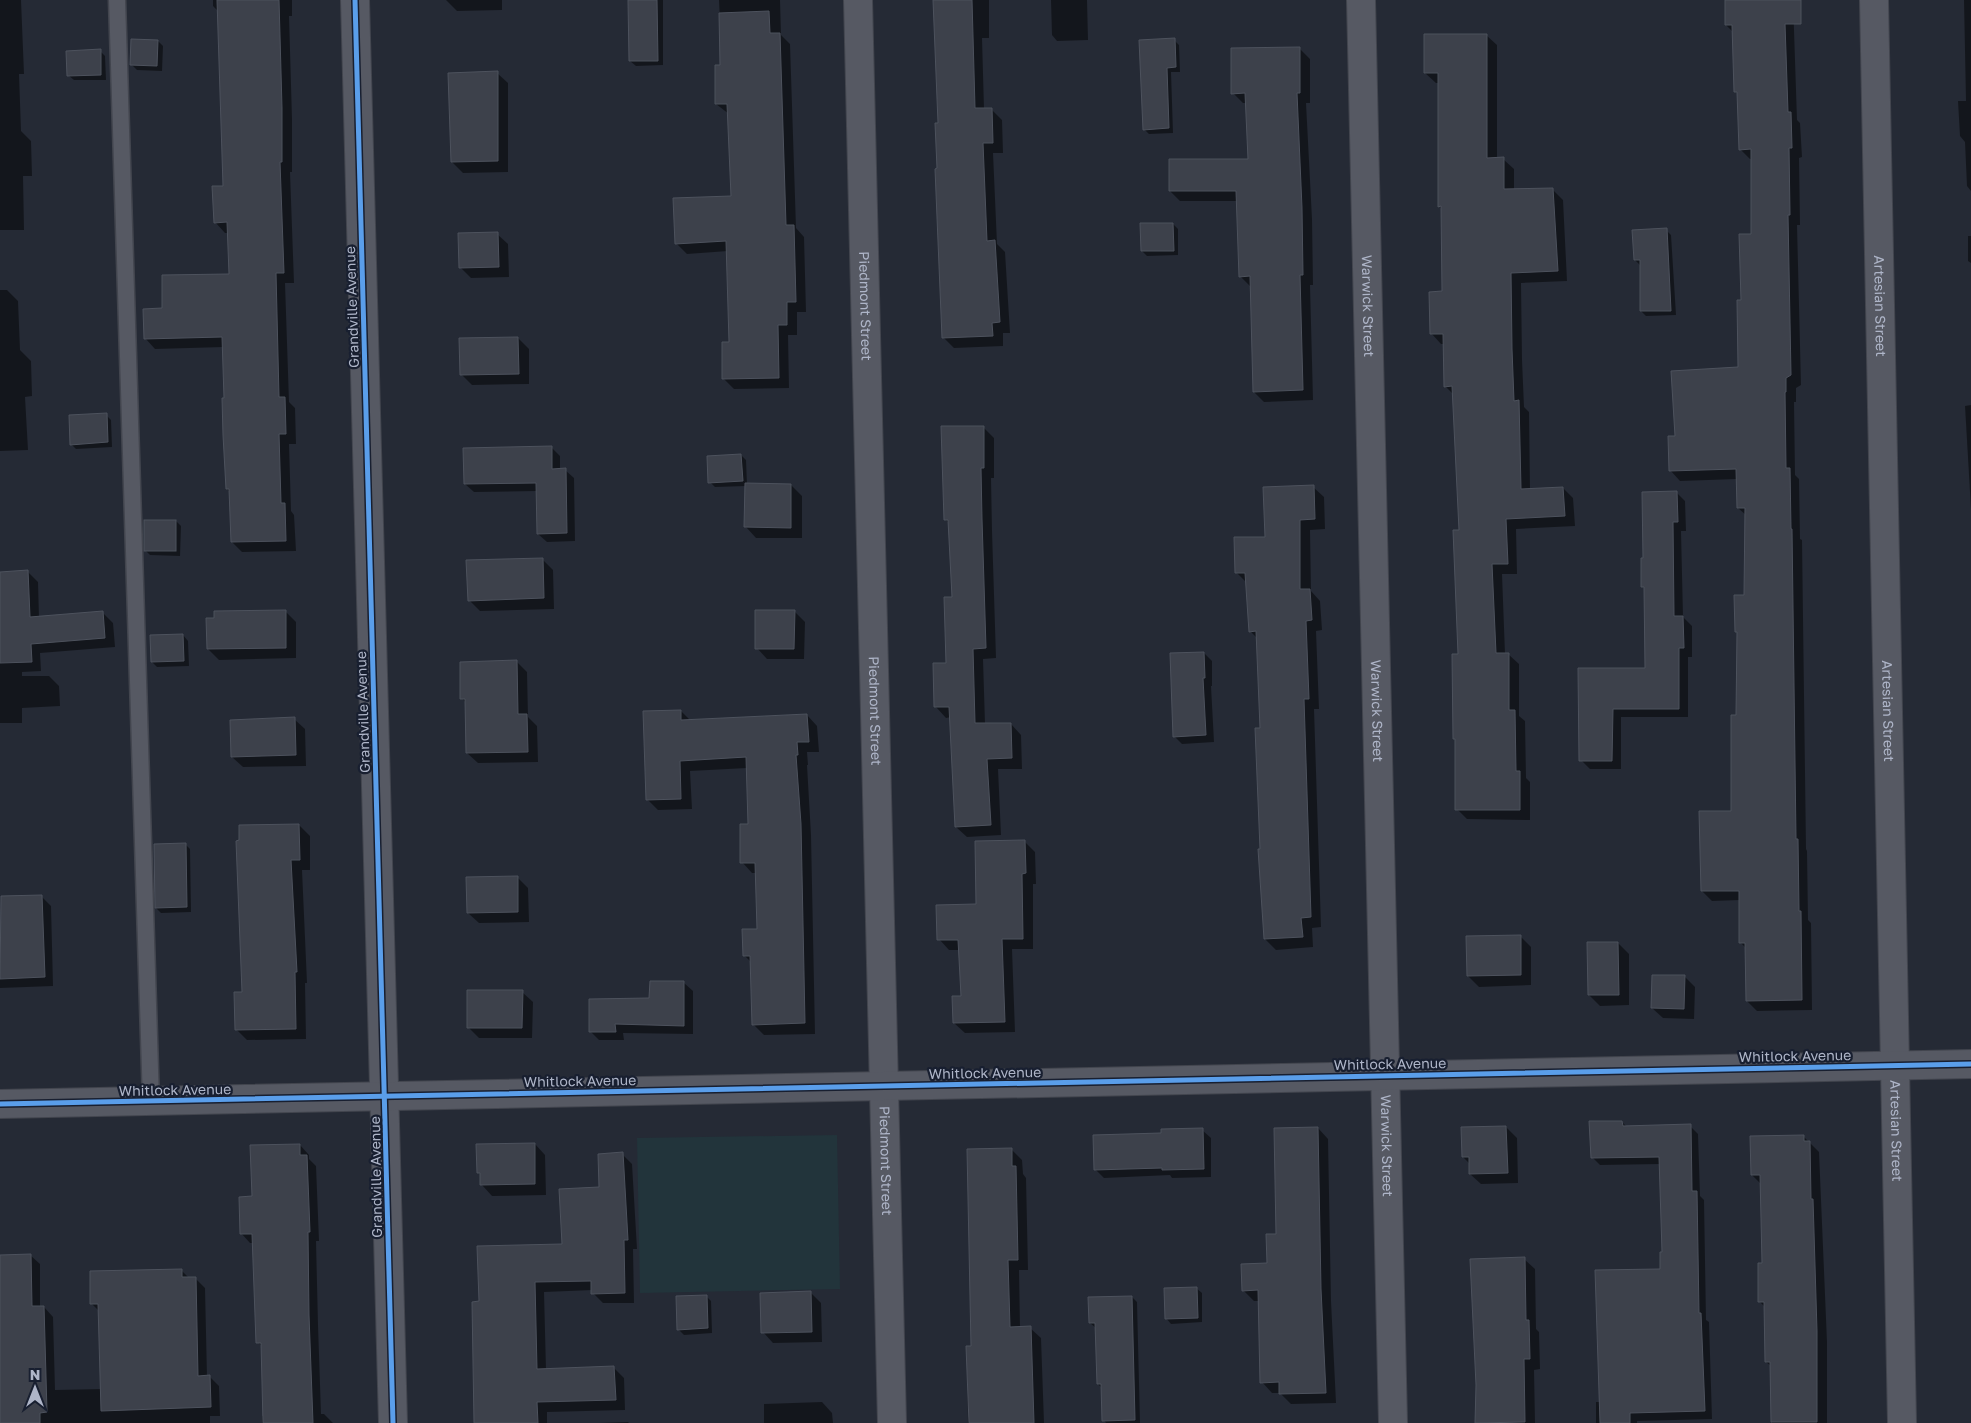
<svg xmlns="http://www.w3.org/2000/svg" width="1971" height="1423" font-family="'Golos Text',sans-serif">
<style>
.green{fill:#22343b}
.shadow{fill:#0007}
.building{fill:#3d414b;stroke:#4d525d}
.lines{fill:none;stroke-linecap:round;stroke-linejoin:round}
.service-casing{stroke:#42454e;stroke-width:19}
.minor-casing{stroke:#42454e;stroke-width:30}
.service{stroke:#565963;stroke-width:16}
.minor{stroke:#565963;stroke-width:28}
.cycleway-casing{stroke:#181f30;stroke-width:8}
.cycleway{stroke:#5a9eea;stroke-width:5}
.labels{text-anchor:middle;stroke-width:4.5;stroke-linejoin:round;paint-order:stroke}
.street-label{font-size:14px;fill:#aeb5c8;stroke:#181f30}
</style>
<rect width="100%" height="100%" fill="#252a35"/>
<polygon class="green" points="837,1135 840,1289 640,1293 637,1138"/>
<g class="shadow">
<polygon points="0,0 21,0 24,74 19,74 21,131 31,141 32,176 23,176 24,230 0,230"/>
<polygon points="213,0 292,0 292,16 289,16 292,119 292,172 290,172 294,283 285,283 289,402 295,408 296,444 289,444 291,511 294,515 296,551 242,552 232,542 230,492 227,489 224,347 155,349 145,338 163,309 230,275 228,233 225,233 215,222 224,187 218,11 213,6"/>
<polygon points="446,0 502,0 502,10 457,11"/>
<polygon points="628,0 663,0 663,65 636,66 630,61"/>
<polygon points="719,0 780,0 781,35 790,44 796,228 804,237 806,312 797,312 797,335 788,335 789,388 734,389 723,378 730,343 728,251 687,254 676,243 733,198 729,114 716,104 722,66"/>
<polygon points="935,0 989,0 989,38 982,38 984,109 991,109 1002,120 1003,153 993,153 997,244 1005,252 1010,333 1003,333 1003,346 954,348 943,337"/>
<polygon points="1051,0 1087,0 1088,40 1057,41 1052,35"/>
<polygon points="1726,0 1793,0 1797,120 1800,123 1802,157 1799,158 1800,225 1797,225 1801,385 1796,388 1796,402 1794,402 1795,475 1799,479 1800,539 1802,540 1806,849 1807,851 1808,920 1811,923 1812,1010 1757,1011 1747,1001 1747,949 1740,942 1740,900 1712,901 1702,891 1733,812 1738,716 1738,634 1736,631 1746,596 1747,516 1738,508 1737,479 1680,481 1670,470 1677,437 1739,368 1742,301 1752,235 1752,159 1750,159 1740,149 1739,95 1735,91 1733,32 1726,25"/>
<polygon points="1964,0 1971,0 1971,191 1967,186 1965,142 1960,136 1958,101 1966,101"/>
<polygon points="1486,35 1497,45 1497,159 1503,159 1514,169 1514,190 1552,189 1563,200 1567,281 1521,283 1522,360 1524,407 1529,412 1530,490 1563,488 1573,498 1575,526 1516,529 1517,574 1502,574 1505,654 1508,654 1519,664 1519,716 1525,721 1526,778 1530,782 1530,820 1467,819 1457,809 1457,741 1455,739 1460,655 1460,531 1453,394 1445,386 1444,344 1441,344 1431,333 1443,292 1442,210 1439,206 1439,83 1436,83 1425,73"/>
<polygon points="1174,40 1179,45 1180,72 1171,72 1173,133 1149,134 1144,129"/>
<polygon points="158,41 163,46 162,71 137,70 132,65"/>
<polygon points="1299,48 1310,59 1310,103 1306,103 1312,219 1313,285 1310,285 1313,400 1264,402 1254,392 1251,287 1240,276 1238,201 1180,201 1170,191 1250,160 1247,103 1243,103 1233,93"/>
<polygon points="100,51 105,56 106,80 74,80 68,75"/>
<polygon points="497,73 508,83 508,172 463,173 452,162"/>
<polygon points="1173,224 1178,229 1178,255 1147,256 1142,251"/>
<polygon points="1666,230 1671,235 1676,315 1646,316 1641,311 1641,266 1635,260"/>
<polygon points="497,234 508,244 509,277 471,278 460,267"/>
<polygon points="1968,236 1971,236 1971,263 1968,261"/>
<polygon points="0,290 7,290 18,301 20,350 31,361 32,396 25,397 28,450 0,451"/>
<polygon points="518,338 529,349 529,384 472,385 461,374"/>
<polygon points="1971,405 1971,509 1965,406"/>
<polygon points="106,415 111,420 112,447 76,449 71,444"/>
<polygon points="983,427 994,438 994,478 991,478 992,531 996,658 983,659 985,724 1011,724 1021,735 1022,769 998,769 1001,835 967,837 956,827 951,717 946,718 936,707 948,664 953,598 949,523 946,520"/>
<polygon points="551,447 560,456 560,470 565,470 574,478 575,541 547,542 538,534 537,491 474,492 465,484"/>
<polygon points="741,455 746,460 747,485 791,485 802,496 802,538 756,538 746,527 746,486 715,487 710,482"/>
<polygon points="1313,487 1324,497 1325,529 1310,530 1311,591 1320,601 1322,630 1316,631 1319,709 1314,709 1321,927 1312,928 1313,947 1276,950 1265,939 1261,851 1261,729 1258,639 1250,631 1247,583 1236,572"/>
<polygon points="1676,492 1685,501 1686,531 1681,531 1683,617 1692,626 1692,657 1688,657 1688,717 1621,717 1621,769 1590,769 1581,760 1580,669 1646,669 1645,589 1642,586 1644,559"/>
<polygon points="176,521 181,526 180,556 150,555 145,550"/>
<polygon points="542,559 553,570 554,609 480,611 469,600"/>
<polygon points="28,572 38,582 39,618 103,613 113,623 115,647 40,653 41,671 22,672 22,676 49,676 59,686 60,706 22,708 22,723 0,723 0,573"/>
<polygon points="285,611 296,622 296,658 219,660 208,649"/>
<polygon points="794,611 805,622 804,659 767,659 757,648"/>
<polygon points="183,635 188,641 189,666 157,667 152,662"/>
<polygon points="1204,653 1212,661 1212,686 1211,686 1214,742 1182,744 1174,736"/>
<polygon points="517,662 527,672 528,717 537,726 538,762 478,763 467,753 466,703 462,698"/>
<polygon points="681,711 691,721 807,715 817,726 819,752 807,752 808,765 807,765 811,835 815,1034 764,1035 753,1024 751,962 744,955 758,930 757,873 752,873 742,862 749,825 747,768 690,771 692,809 658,810 647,799"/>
<polygon points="294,719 305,729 306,766 243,767 232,757"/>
<polygon points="299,825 310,836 310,870 302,870 307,983 305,983 306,1039 247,1040 236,1029 244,993"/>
<polygon points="1024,841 1035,852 1036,884 1033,884 1033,949 1012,949 1015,1032 965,1033 954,1023 962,997 960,950 949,950 939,939 977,905"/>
<polygon points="185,844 190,849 191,912 161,913 156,908"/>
<polygon points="517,877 528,888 529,922 479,923 468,913"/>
<polygon points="42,897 51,906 53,986 0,988 0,942 2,942"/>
<polygon points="1520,936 1531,947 1531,985 1479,987 1468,976"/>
<polygon points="1618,943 1629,954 1629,1005 1600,1006 1589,995"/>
<polygon points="1684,976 1695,987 1694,1019 1663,1018 1652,1008"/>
<polygon points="684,983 693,991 693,1034 623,1033 624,1040 599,1040 591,1032"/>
<polygon points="522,992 533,1002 532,1038 479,1038 468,1027"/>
<polygon points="1622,1122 1627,1127 1690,1126 1698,1134 1700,1196 1704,1200 1706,1320 1709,1322 1712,1419 1637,1421 1637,1423 1596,1423 1596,1402 1601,1402 1661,1270 1663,1253 1661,1164 1600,1165 1592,1157"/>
<polygon points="1506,1127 1517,1138 1518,1183 1481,1184 1470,1174 1470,1164 1463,1157"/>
<polygon points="1318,1128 1328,1139 1331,1301 1336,1403 1291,1404 1280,1393 1272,1393 1262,1382 1259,1301 1254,1301 1243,1290 1268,1264"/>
<polygon points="1202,1130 1211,1138 1211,1177 1172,1178 1170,1175 1104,1178 1095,1169"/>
<polygon points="1803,1136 1819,1152 1827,1342 1827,1423 1772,1423 1771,1366 1766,1362 1765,1307 1760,1302 1763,1264 1761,1184 1752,1175"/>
<polygon points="535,1144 545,1155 546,1195 492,1196 482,1185 481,1175 478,1172"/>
<polygon points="300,1145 309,1155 309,1159 316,1166 319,1241 316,1241 318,1325 321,1414 324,1414 333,1423 262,1423 262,1416 264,1416 263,1348 258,1342 253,1243 250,1243 241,1233 253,1197"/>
<polygon points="1011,1149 1022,1160 1023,1174 1026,1178 1028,1270 1019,1270 1020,1328 1030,1328 1041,1338 1044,1423 968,1423 967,1347 971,1347"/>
<polygon points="622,1154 632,1164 637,1249 633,1249 634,1303 603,1303 593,1293 593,1290 544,1292 546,1370 614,1368 624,1378 625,1410 547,1412 547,1423 475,1423 473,1358 475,1358 480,1303 563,1245"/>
<polygon points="30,1255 40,1264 40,1307 44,1307 53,1317 55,1390 102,1389 100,1312 92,1304 181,1270 189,1278 195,1278 205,1288 207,1377 210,1377 219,1386 220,1416 210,1416 210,1423 0,1423 0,1256"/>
<polygon points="1524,1259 1535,1269 1536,1329 1539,1332 1540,1369 1534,1370 1535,1423 1477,1423 1477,1385"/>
<polygon points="1196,1288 1202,1293 1202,1322 1171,1324 1166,1318"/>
<polygon points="810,1292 821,1303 822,1342 773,1343 763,1332"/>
<polygon points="706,1296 711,1301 712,1333 684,1335 679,1330"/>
<polygon points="1132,1297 1137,1302 1140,1423 1106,1423 1104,1420 1103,1389 1098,1384 1096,1328 1090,1323"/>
<polygon points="822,1402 832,1413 833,1423 764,1423 764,1404"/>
<polygon points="628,1422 629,1423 599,1423"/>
</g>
<g class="building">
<polygon points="217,0 279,0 282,108 282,162 280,162 284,273 276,273 279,397 285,397 286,434 279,434 281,503 285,503 286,541 231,542 229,489 226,489 223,435 222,398 224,398 222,337 144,339 143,309 162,308 162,275 229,274 227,222 214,223 212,186 223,186"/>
<polygon points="628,0 657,0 658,61 629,61"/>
<polygon points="933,0 972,0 975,108 992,108 993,143 983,143 987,241 995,240 1000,322 992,323 993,336 942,338 935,169 937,168 935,123 938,123"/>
<polygon points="1725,0 1801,0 1801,24 1785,24 1788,112 1791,112 1792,148 1789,148 1790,215 1788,215 1791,375 1786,378 1786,392 1785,392 1786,468 1790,468 1791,529 1792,529 1796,839 1798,839 1799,911 1801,911 1802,1000 1746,1001 1745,943 1739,943 1739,891 1701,891 1699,811 1731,811 1731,715 1736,715 1737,632 1735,632 1734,595 1744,595 1745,508 1737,508 1736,469 1669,471 1668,436 1675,436 1671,371 1738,367 1737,300 1741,300 1739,234 1751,234 1751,149 1739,150 1737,92 1734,92 1732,25 1725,25"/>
<polygon points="769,11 770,33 780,33 786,225 794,225 796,302 787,302 787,325 778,325 779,378 722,379 722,342 729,342 726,241 675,244 673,198 731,196 727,104 715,104 715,65 720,65 719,13"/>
<polygon points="1424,34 1487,34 1487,158 1504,157 1504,189 1553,188 1558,271 1511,273 1512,349 1514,401 1519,400 1521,489 1563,487 1565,516 1506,519 1508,564 1492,564 1496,653 1509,653 1509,710 1515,710 1516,771 1520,771 1520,810 1455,810 1455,739 1453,739 1452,654 1458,654 1453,530 1459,530 1452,386 1444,387 1443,334 1430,334 1429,292 1442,291 1441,206 1438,207 1438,73 1424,73"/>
<polygon points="1175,38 1176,67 1167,68 1169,128 1143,130 1139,40"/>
<polygon points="131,39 158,40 157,66 130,65"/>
<polygon points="1300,47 1300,93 1297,93 1302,208 1303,275 1300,275 1303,390 1253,392 1250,276 1239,277 1236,191 1169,191 1169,159 1248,159 1245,93 1231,94 1231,48"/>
<polygon points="101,49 101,75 67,76 66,51"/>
<polygon points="498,71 498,161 451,162 448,73"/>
<polygon points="1140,223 1173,223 1174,251 1141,251"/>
<polygon points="1667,228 1671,311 1640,311 1640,260 1634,260 1632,230"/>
<polygon points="498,232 499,267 459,268 458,233"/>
<polygon points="518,337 519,374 460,375 459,338"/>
<polygon points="107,413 108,442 70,445 69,415"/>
<polygon points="941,426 984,426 984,468 981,468 982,519 986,648 973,649 975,723 1011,723 1012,758 987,759 991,825 955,827 949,707 934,707 933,663 946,663 944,597 952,597 948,520 944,520"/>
<polygon points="552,446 552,469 566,468 567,533 537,534 536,483 464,484 463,448"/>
<polygon points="741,454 743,481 708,483 707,456"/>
<polygon points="745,483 791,484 791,528 744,527"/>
<polygon points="1314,485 1315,519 1300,520 1300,589 1310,589 1312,620 1306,621 1309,699 1304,699 1311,917 1301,918 1303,937 1264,939 1258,849 1260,849 1255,728 1260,728 1256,631 1249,632 1245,573 1235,573 1234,537 1265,537 1263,487"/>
<polygon points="1677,491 1678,522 1673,522 1674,616 1683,616 1684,648 1679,648 1679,709 1613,709 1612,761 1579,761 1578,668 1645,668 1644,587 1641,587 1641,558 1643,558 1642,492"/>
<rect x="144" y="520" width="32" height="31"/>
<polygon points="543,558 544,598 468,601 466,560"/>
<polygon points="28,570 30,617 103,611 105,638 31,644 32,662 0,663 0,572"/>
<polygon points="286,610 286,648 207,649 206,618 214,618 214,611"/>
<polygon points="755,610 795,610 794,649 755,649"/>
<polygon points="183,634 184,661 151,662 150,635"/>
<polygon points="1204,652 1205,678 1203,678 1206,735 1173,737 1170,653"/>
<polygon points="517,660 518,714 527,714 528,752 466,753 465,699 460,699 460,662"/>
<polygon points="681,710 681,720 807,714 809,742 797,742 798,755 796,755 801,824 805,1023 752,1025 750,956 743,956 742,929 757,929 755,863 740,863 740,824 748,824 746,757 680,761 681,799 646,800 643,711"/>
<polygon points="295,717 296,755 231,757 230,720"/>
<polygon points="299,824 300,860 291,860 297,972 295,972 296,1029 235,1030 234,992 242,992 236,841 239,840 239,825"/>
<polygon points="1025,840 1026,873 1022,874 1023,939 1002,939 1005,1022 953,1023 952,996 961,996 958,940 937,940 936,905 976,904 975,841"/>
<polygon points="186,843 187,907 155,908 154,844"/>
<polygon points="518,876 518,912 467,913 466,877"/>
<polygon points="42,895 45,977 0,979 1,896"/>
<polygon points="1521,935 1521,975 1467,976 1466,936"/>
<polygon points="1587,942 1618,942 1619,995 1588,995"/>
<polygon points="1652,975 1685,975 1684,1009 1651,1008"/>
<polygon points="650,981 684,981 684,1026 615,1024 616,1032 589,1032 589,999 649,998"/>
<polygon points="467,990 523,990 522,1028 467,1028"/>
<polygon points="1589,1121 1622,1121 1623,1126 1691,1124 1692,1191 1697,1191 1699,1313 1701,1313 1705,1411 1630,1413 1630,1423 1600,1423 1595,1270 1660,1269 1660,1252 1662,1252 1659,1157 1591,1158"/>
<polygon points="1506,1126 1508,1173 1469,1174 1469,1157 1462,1157 1461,1127"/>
<polygon points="1318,1127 1321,1289 1326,1393 1279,1394 1279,1382 1260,1383 1258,1290 1242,1291 1241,1264 1267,1263 1266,1234 1276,1234 1274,1128"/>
<polygon points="1203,1128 1204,1169 1162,1170 1162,1168 1094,1170 1093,1135 1161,1133 1161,1129"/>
<polygon points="1804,1135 1804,1141 1810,1141 1811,1199 1813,1199 1817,1331 1817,1422 1771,1422 1770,1362 1765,1362 1764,1302 1758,1302 1758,1263 1762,1263 1760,1175 1751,1175 1750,1136"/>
<polygon points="535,1143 535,1184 480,1185 480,1173 477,1173 476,1144"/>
<polygon points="300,1144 300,1155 307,1155 310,1232 308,1232 309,1315 313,1423 263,1423 261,1343 256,1343 252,1234 240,1234 239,1197 252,1196 250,1145"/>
<polygon points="1012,1148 1012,1166 1016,1166 1018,1260 1008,1260 1010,1327 1031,1326 1034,1423 969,1423 966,1346 971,1346 967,1149"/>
<polygon points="623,1152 628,1240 624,1240 625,1293 591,1294 591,1281 535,1282 537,1369 614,1366 616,1400 537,1402 538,1423 474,1423 472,1302 479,1301 477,1246 562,1244 559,1189 599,1187 598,1154"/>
<polygon points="31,1254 32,1306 44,1306 47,1412 40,1413 40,1423 0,1423 0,1255"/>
<polygon points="1525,1257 1526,1320 1529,1320 1530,1359 1524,1359 1525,1422 1475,1423 1476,1385 1470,1259"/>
<polygon points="182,1269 182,1277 196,1277 198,1376 210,1375 211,1407 101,1411 98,1304 90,1304 90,1271"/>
<polygon points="1197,1287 1198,1318 1165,1319 1164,1288"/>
<polygon points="811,1291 812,1332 761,1333 760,1293"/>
<polygon points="707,1295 708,1328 677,1330 676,1296"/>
<polygon points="1132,1296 1135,1420 1102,1421 1101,1384 1097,1384 1095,1323 1089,1323 1088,1297"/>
</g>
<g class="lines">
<g class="service-casing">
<polyline id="service" points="117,0 151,1102"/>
</g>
<g class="minor-casing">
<g id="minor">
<polyline points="355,0 393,1423"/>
<path id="s1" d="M 858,0 L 892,1423"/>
<path id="s2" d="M 1361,0 L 1393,1423"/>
<path id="s3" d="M 1874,0 L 1902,1423"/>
<polyline points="0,1104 1971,1064"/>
</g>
</g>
<use href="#service" class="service"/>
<use href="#minor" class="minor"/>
<g class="cycleway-casing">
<g id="cycleway">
<polyline points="355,0 393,1423"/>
<polyline points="0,1104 1971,1064"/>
</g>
</g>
<use href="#cycleway" class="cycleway"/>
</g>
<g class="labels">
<g class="street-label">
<text transform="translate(352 307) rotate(-92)" y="5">Grandville Avenue</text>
<text dy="5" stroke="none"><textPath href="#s1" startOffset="306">Piedmont Street</textPath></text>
<text dy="5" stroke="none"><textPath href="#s2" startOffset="306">Warwick Street</textPath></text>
<text dy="5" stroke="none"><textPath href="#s3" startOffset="306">Artesian Street</textPath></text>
<text dy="5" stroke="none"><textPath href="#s1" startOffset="711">Piedmont Street</textPath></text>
<text transform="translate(363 712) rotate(-92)" y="5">Grandville Avenue</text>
<text dy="5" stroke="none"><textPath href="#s2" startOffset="711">Warwick Street</textPath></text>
<text dy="5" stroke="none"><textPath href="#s3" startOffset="711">Artesian Street</textPath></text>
<text transform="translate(1795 1056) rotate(-1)" y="5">Whitlock Avenue</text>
<text transform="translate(1390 1064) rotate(-1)" y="5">Whitlock Avenue</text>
<text transform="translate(985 1073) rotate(-1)" y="5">Whitlock Avenue</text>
<text transform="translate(580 1081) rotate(-1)" y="5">Whitlock Avenue</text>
<text transform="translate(175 1090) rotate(-1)" y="5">Whitlock Avenue</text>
<text dy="5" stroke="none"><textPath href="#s3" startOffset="1131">Artesian Street</textPath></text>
<text dy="5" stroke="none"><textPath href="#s2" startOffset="1146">Warwick Street</textPath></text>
<text dy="5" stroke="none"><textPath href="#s1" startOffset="1161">Piedmont Street</textPath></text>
<text transform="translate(376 1177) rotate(-91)" y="5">Grandville Avenue</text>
</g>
</g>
<g transform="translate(35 1388)" stroke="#181f30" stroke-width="4" paint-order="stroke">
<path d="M0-4L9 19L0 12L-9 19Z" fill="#aeb5c8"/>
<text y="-8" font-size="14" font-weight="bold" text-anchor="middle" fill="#aeb5c8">N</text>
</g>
</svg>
